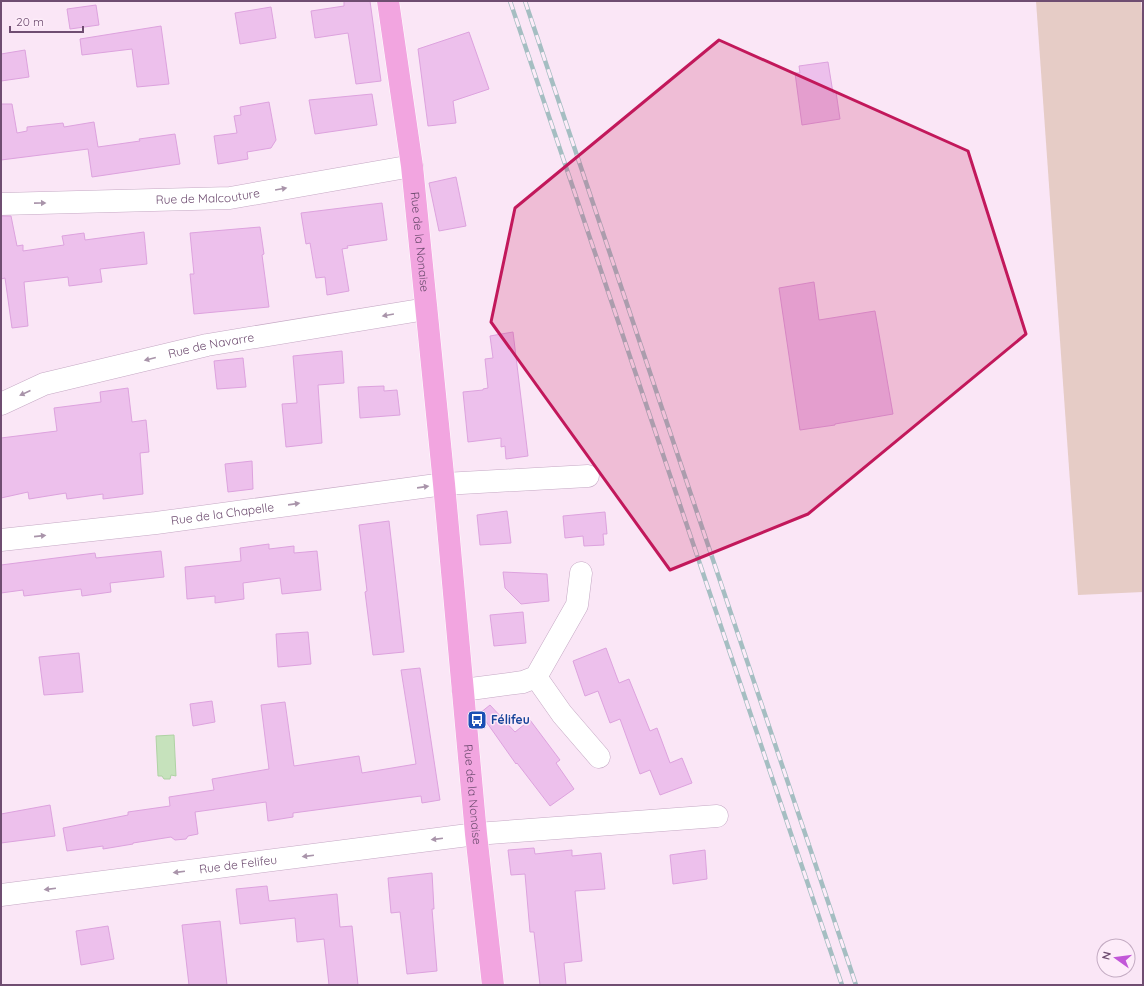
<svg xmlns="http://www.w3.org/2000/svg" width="1144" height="986" font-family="Quicksand,sans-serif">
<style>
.green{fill:#e6ccc6}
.water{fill:#c6e2bc;stroke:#afd2a4}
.building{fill:#edc0ec;stroke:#dda2de}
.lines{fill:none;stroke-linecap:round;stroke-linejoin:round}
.minor-casing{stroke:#c5a8c4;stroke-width:23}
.major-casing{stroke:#fff;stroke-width:23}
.minor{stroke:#fff;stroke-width:22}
.major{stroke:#f2a5e0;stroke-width:22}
.rail-casing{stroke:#a5bec2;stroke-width:4.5}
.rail{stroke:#fdecf9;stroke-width:3;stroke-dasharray:9;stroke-linecap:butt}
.oneway{fill:#a994aa}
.marked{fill:#c2185b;fill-opacity:0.2;stroke:#c2185b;stroke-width:3;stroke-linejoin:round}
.labels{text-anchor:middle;stroke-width:3;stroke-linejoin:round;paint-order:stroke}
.street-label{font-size:12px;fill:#6f4d71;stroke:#fdecf9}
.transit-label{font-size:12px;font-weight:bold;fill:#164399;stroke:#fdecf9;text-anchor:start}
</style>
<rect width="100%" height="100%" fill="#fae6f6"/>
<polygon class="green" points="1036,1 1141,1 1143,26 1143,592 1078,595"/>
<polygon class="water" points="174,735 176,776 171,775 170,779 164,779 162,776 158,776 156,736"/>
<g class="building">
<polygon points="344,1 370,1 381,81 356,84 348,33 315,38 311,11 344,6"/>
<polygon points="96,5 99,25 70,29 67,9"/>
<polygon points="271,7 276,38 240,44 235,13"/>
<polygon points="161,26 169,84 137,87 132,49 82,55 80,39"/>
<polygon points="469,32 489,89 453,101 456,123 428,126 418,49"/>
<polygon points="25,50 29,77 1,81 1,54"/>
<polygon points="828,62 833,93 836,92 840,119 802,125 795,73 800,73 799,66"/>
<polygon points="372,94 377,125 315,134 309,100"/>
<polygon points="269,102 276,140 271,148 247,152 248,159 218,164 214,136 237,133 234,116 241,115 240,107"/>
<polygon points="1,104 12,104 17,133 27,131 27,127 63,123 64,127 94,122 98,147 140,141 139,139 175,134 180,164 92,177 88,149 1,160"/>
<polygon points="456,177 466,226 439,231 429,183"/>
<polygon points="382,203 387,240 347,246 348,248 342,249 349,291 327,295 325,277 316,278 310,243 306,244 301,213"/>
<polygon points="1,216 11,216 17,246 23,245 23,251 64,245 62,236 84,233 85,240 144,232 147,264 100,269 102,282 69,286 68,277 24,282 28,326 12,328 5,278 1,279"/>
<polygon points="260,227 264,254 262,255 269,307 194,314 190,274 194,274 190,233"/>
<polygon points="814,282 819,320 875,311 893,414 835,424 835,425 800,430 779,288"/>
<polygon points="513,332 528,456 506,459 505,446 501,447 501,438 468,442 463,392 483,390 483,389 488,388 485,359 493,358 490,336"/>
<polygon points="342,351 344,383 318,385 322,443 286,447 282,404 297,403 293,356"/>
<polygon points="243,358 246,387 217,389 214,361"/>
<polygon points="384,386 384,391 397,390 400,415 360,418 358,387"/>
<polygon points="128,388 132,422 146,420 149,452 140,453 143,494 103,499 103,494 67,499 66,493 29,499 28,492 1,498 1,438 57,431 54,408 101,402 100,392"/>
<polygon points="252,461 253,489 228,492 225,464"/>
<polygon points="507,511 511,543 480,545 477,515"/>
<polygon points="605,512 607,534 603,534 604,545 584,546 583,536 565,538 563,516"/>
<polygon points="389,521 404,652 373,655 365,592 367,591 359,525"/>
<polygon points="269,544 269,549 294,546 294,553 317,551 321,590 282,594 280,578 243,583 244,599 215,603 215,596 187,599 185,567 241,561 240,548"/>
<polygon points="161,551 164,577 110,583 111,592 82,596 81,589 24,596 23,590 1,593 1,565 95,553 96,558"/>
<polygon points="503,572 547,574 549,601 521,604 505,588"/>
<polygon points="523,612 526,643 494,646 490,615"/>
<polygon points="308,632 311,664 278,667 276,634"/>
<polygon points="606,648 619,683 629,679 650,731 657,728 670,763 682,758 692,783 660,795 650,770 640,774 620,719 610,723 598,691 585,696 573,661"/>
<polygon points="79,653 83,692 44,695 39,657"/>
<polygon points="420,668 440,800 422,803 421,796 383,801 293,813 293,817 268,821 266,802 195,812 198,834 188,836 186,839 175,840 171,837 133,843 133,844 103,849 103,846 67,851 63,828 128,815 128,812 170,806 169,797 214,790 212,779 269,769 261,705 285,702 294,766 359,756 362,773 416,764 401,670"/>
<polygon points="212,701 215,722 193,726 190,704"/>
<polygon points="490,705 515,732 530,720 560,760 556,763 574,789 550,806 517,763 516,764 480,713"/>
<polygon points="50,805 55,836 1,843 1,814"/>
<polygon points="534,848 535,854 572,850 572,856 601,853 605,889 575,891 582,961 564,963 566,985 540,985 534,932 530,932 525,874 511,875 508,850"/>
<polygon points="705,850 707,879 673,884 670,855"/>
<polygon points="432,873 434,909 432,909 437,971 407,974 400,912 391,913 388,878"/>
<polygon points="267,886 269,901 337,894 340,927 352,926 358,985 329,985 324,939 297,942 295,918 240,924 236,889"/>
<polygon points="220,921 227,985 189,985 182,925"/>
<polygon points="108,926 114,959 81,965 76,931"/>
</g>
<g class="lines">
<g class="minor-casing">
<g id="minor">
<path id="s1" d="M 1,204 L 230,198 L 412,166"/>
<path id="s2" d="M 1,404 L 44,384 L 207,345 L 426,309"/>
<path id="s3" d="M 1,540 L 156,523 L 444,484 L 588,476"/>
<polyline points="536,677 562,714 599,757"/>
<polyline points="463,690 523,682 536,677 577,605 581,573"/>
<path id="s4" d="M 1,895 L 476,834 L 717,816"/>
</g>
</g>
<g class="major-casing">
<g id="major">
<path id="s5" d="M 388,1 L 412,166 L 444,484 L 476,834 L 493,985"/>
</g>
</g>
<use href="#minor" class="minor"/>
<use href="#major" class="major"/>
<g class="rail-casing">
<g id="rail">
<polyline points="510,1 842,985"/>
<polyline points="525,1 856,985"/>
</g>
</g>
<use href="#rail" class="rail"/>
</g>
<defs><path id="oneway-solid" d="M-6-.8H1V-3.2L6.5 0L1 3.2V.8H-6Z"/></defs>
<g class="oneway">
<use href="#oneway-solid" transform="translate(281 189) rotate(-10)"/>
<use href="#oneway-solid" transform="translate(40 203) rotate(-1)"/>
<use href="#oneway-solid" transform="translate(388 315) rotate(170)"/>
<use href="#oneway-solid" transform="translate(150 359) rotate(166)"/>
<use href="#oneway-solid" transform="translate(25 393) rotate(156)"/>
<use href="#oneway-solid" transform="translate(423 487) rotate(-8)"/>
<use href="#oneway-solid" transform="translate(294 504) rotate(-8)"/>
<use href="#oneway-solid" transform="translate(40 536) rotate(-6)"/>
<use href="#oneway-solid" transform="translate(437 839) rotate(173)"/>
<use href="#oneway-solid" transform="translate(308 856) rotate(173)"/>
<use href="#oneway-solid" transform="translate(179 872) rotate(173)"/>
<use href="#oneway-solid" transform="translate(50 889) rotate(173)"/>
</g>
<path class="marked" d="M 719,40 L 968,151 L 1026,334 L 808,514 L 670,570 L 491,322 L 515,208 Z"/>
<defs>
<g id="bus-square" transform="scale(1)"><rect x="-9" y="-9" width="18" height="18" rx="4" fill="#1a4fb4" stroke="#fdecf9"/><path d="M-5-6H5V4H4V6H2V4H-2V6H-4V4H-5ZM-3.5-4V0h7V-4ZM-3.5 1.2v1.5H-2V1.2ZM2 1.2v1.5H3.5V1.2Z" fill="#fff"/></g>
</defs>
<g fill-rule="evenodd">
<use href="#bus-square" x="477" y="720"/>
</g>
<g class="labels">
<g class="street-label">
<text dy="4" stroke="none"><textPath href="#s1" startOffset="207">Rue de Malcouture</textPath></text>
<text dy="4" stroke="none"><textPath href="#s5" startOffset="243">Rue de la Nonaise</textPath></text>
<text dy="4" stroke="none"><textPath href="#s2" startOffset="219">Rue de Navarre</textPath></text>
<text dy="4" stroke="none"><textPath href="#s3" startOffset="223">Rue de la Chapelle</textPath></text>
<text dy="4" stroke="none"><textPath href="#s5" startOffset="798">Rue de la Nonaise</textPath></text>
<text dy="4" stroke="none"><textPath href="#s4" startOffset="239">Rue de Felifeu</textPath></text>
</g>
<g class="transit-label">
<text x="491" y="724">Félifeu</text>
</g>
</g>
<rect width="1144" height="986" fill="none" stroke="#6f4d71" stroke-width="4"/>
<g transform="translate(1116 958) rotate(284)"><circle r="19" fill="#fdecf9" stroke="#c4acc3"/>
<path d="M0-3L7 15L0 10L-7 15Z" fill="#c257d8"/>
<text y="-6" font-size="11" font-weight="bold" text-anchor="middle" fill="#6f4d71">N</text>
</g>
<path d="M10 26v6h73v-6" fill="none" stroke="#6f4d71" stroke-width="2"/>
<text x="16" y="26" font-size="12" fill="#6f4d71" stroke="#fdecf9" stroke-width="3" paint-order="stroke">20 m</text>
</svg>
